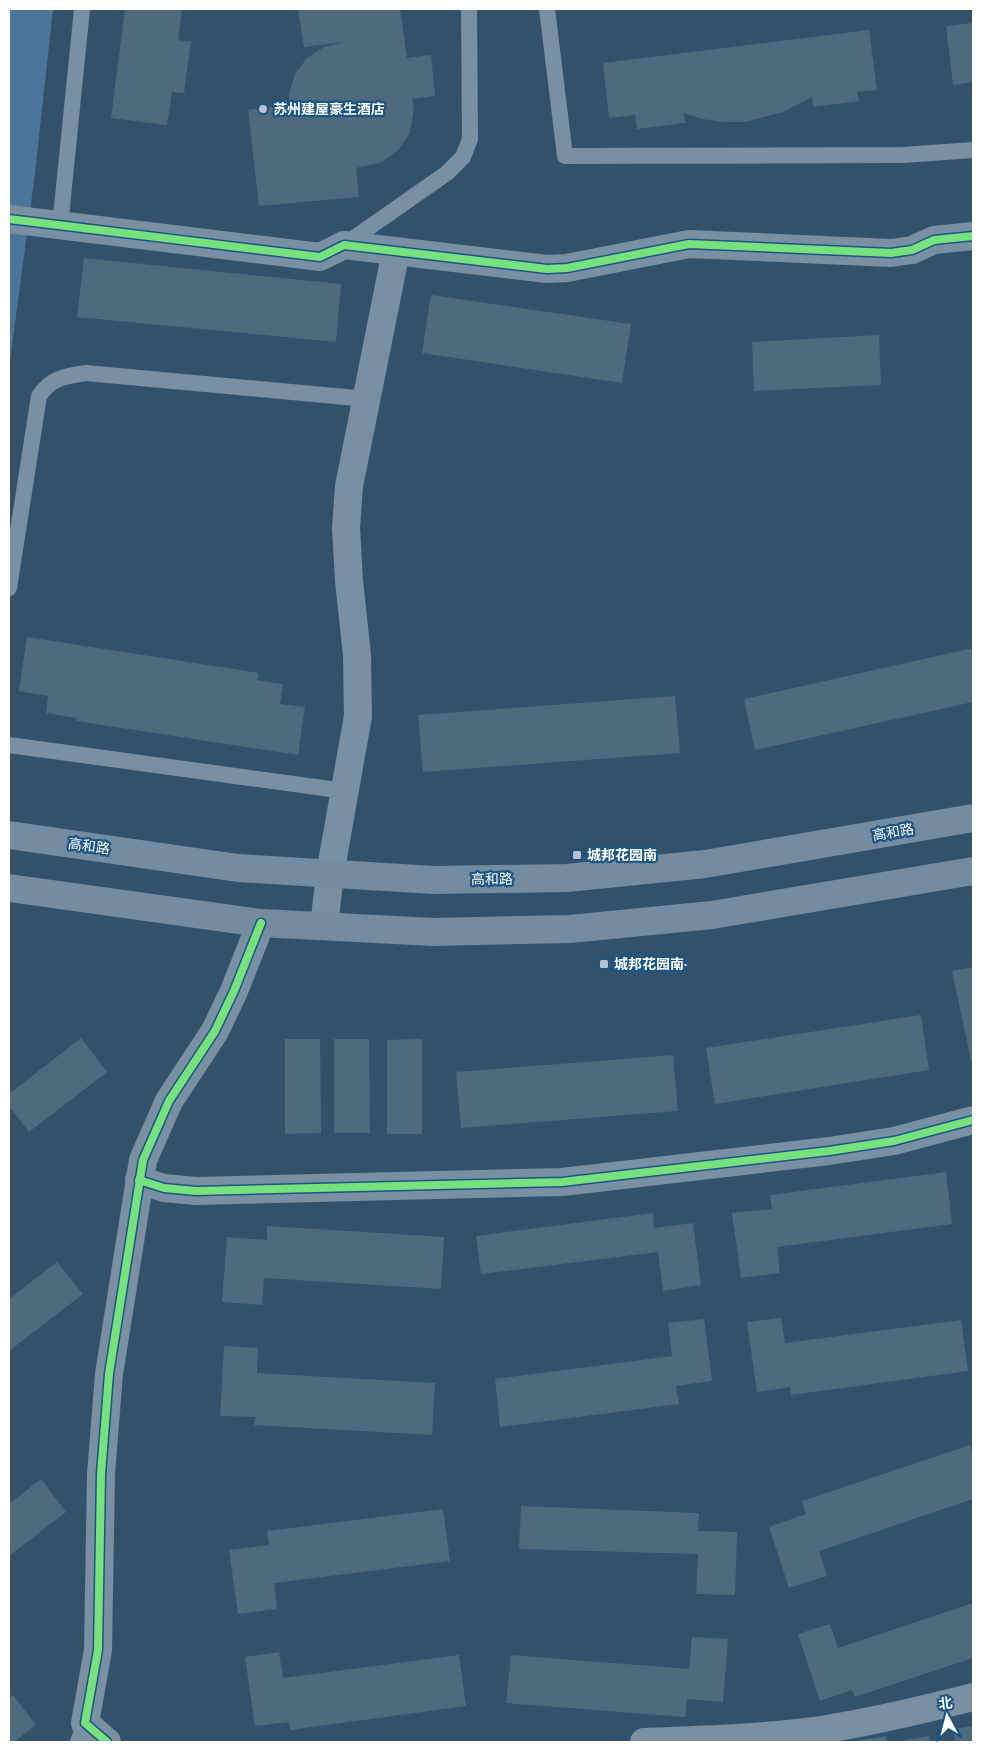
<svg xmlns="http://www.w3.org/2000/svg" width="982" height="1751" font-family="'Alegreya Sans','Noto Sans SC',sans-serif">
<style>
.water{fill:#4c7599}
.building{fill:#4f697d}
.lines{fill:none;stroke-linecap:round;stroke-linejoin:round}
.service{stroke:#798fa2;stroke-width:16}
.minor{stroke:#798fa2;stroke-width:28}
.secondary{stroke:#748c9f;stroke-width:28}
.cycleway-casing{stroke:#1a5585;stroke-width:11}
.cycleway{stroke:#77e17e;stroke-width:8}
.poi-dot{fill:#b7c2cc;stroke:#1a5585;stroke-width:2}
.labels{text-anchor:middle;stroke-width:4.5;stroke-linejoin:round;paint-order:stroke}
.poi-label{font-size:14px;font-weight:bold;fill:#fff;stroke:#1a5585;text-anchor:start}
.street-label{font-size:14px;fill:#fff;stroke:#1a5585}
</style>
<rect width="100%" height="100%" fill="#32526c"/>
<polygon class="water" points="9,9 53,9 34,181 9,368"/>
<g class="building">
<polygon points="125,9 182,9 178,40 191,42 184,93 172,92 167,125 111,118"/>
<polygon points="298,9 400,9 407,58 431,55 435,96 412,99 414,108 410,133 398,150 382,162 356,168 359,197 259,206 248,110 289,105 289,94 295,74 307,58 324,47 343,42 304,47"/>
<polygon points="973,23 973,82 953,85 946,26"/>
<polygon points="869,30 877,90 857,92 859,101 813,107 812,97 783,112 745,122 724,122 702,119 684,113 685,123 637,129 635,115 609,118 603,63"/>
<polygon points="84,258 341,284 336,342 77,317"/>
<polygon points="431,295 631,324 622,383 422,353"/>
<polygon points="879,335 881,385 754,391 752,342"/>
<polygon points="27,637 259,673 257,680 283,684 280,704 305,707 298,755 76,721 77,718 46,713 48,696 19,691"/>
<polygon points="973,648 973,702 755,750 744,699"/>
<polygon points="675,696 680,753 423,772 418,715"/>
<polygon points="973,967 973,1065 972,1065 952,971"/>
<polygon points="921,1015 929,1070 715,1104 706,1048"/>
<polygon points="81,1038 107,1072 29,1132 9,1106 9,1094"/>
<polygon points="285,1039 320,1039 321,1133 285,1134"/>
<polygon points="334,1039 369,1039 370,1133 334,1133"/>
<polygon points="422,1039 422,1134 387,1134 387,1040"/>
<polygon points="673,1055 678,1111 461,1128 456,1072"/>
<polygon points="946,1172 952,1224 777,1247 780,1273 741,1278 732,1213 772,1209 770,1195"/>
<polygon points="653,1213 654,1228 693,1223 701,1285 663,1291 658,1252 481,1274 476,1236"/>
<polygon points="267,1226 444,1237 441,1289 264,1278 262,1305 222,1302 227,1237 267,1240"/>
<polygon points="57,1262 83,1294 9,1351 9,1299"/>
<polygon points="781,1318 785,1343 961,1320 968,1371 791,1395 790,1387 757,1392 747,1322"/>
<polygon points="704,1319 712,1381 676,1386 679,1404 500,1427 495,1379 672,1356 668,1323"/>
<polygon points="224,1346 258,1348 257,1373 435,1383 432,1435 254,1425 255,1417 220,1416"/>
<polygon points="970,1445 973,1456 973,1499 819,1551 827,1576 789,1588 769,1527 806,1514 802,1501"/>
<polygon points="41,1479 66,1512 9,1556 9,1504"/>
<polygon points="521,1506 699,1513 698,1531 737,1532 735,1595 696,1594 698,1554 519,1549"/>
<polygon points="443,1509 450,1561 274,1583 277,1609 238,1614 229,1550 269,1545 267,1531"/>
<polygon points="973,1603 973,1658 855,1697 852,1690 820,1701 798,1634 830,1624 838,1648"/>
<polygon points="692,1637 728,1639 723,1702 687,1699 685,1717 506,1703 511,1655 689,1669"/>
<polygon points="279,1652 283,1678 459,1655 466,1706 290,1730 289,1722 255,1726 245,1657"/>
<polygon points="13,1695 36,1725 14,1742 9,1742 9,1698"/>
<polygon points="973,1726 973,1742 955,1742 953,1729"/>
<polygon points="886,1736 887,1742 856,1742 856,1741"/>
<polygon points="929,1736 930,1742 900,1742 900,1741"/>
</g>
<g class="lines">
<g class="service">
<polyline points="547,9 565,156 903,155 973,150"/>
<polyline points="60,226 82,9"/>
<polyline points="344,245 447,173 463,157 470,139 469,9"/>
<path d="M 9,588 L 39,396 C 51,378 65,376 86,373 L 367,399"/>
<polyline points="9,745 345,791"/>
<polyline points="78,1742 85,1723"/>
</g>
<g class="minor">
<polyline points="9,219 320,257 344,245 547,269 567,268 689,244 891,253 912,250 934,240 973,236"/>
<polyline points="324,926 330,874 358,716 357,655 349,581 346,528 349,486 396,251"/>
<polyline points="139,1180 164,1188 196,1191 562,1182 829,1151 894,1141 973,1120"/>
<polyline points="107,1742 85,1723 98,1650 101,1474 109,1374 143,1160 169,1101 215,1031 234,991 261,923"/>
<path d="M 644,1742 C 703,1740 761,1738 820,1730 C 872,1722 922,1710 973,1697"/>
</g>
<g class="secondary">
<polyline points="9,835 238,868 434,880 567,878 705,864 973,818"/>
<polyline points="9,888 261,923 433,932 570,929 712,915 973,871"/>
</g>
<g class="cycleway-casing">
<g id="cycleway">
<polyline points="9,219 320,257 344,245 547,269 567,268 689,244 891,253 912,250 934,240 973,236"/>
<polyline points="139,1180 164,1188 196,1191 562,1182 829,1151 894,1141 973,1120"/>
<polyline points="107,1742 85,1723 98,1650 101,1474 109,1374 143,1160 169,1101 215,1031 234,991 261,923"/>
</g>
</g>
<use href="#cycleway" class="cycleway"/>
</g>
<g class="poi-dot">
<circle cx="263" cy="109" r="5"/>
<rect x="572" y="850" width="10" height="10" rx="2.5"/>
<rect x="599" y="959" width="10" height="10" rx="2.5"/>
</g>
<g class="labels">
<g class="poi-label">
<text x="273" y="114">苏州建屋豪生酒店</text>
<text x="587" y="860">城邦花园南</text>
<text x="614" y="969">城邦花园南·</text>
</g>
<g class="street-label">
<text transform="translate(893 832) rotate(-10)" y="5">高和路</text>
<text transform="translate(89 846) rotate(8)" y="5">高和路</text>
<text transform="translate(492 879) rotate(-1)" y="5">高和路</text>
</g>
</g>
<rect width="982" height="1751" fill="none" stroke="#ffffff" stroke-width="20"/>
<g transform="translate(947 1716) rotate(353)" stroke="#1a5585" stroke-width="4" paint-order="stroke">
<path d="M0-4L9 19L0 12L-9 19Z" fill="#ffffff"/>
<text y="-8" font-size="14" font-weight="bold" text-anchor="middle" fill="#ffffff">北</text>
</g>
</svg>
